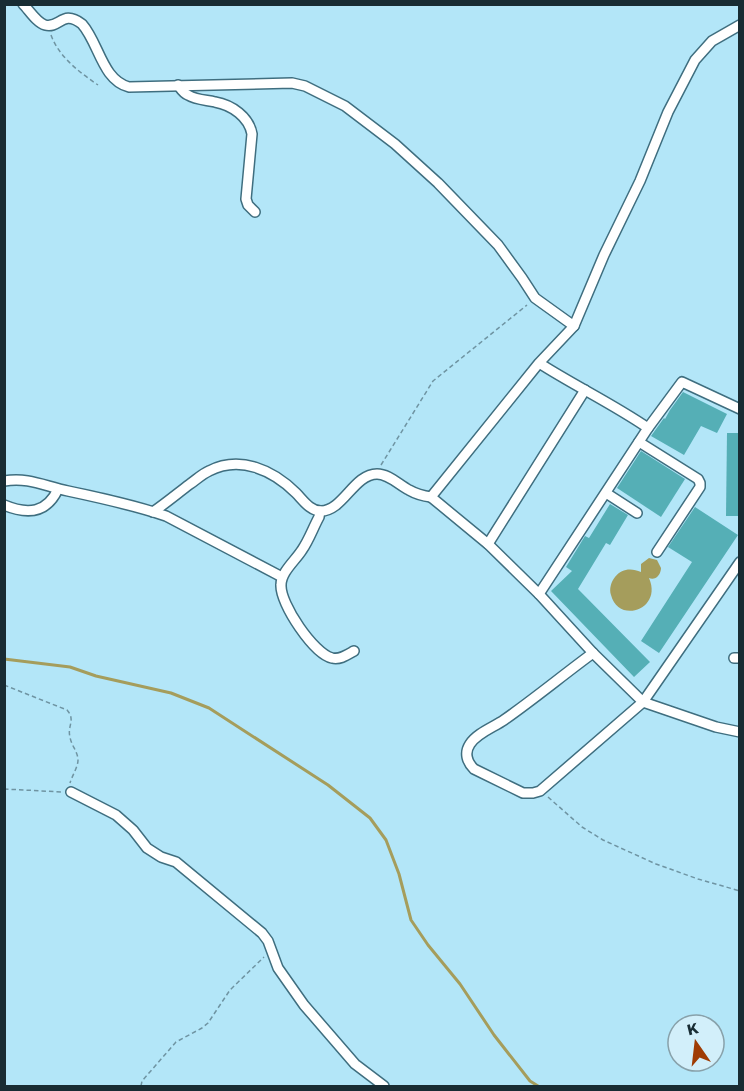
<svg xmlns="http://www.w3.org/2000/svg" width="744" height="1091" font-family="'Work Sans',sans-serif">
<style>
.water{fill:#a59d5c}
.lines{fill:none;stroke-linecap:round;stroke-linejoin:round}
.stream{stroke:#a59d5c;stroke-width:3}
.building{fill:#55afb6}
.minor-casing{stroke:#3f6e7f;stroke-width:12}
.path{stroke:#6f94a2;stroke-width:1.5;stroke-dasharray:4.5 3;stroke-linecap:butt}
.minor{stroke:#fff;stroke-width:9}
</style>
<rect width="100%" height="100%" fill="#b3e6f8"/>
<path class="water" d="M 649,558 L 657,560 L 661,568 C 661,575 655,581 649,578 C 663,610 618,624 611,595 C 609,589 611,582 615,577 C 622,568 632,568 641,572 L 641,564 Z"/>
<g class="lines">
<polyline class="stream" points="4,659 70,667 96,676 171,693 209,708 328,785 370,818 386,840 399,874 411,920 428,945 460,984 494,1035 530,1081 538,1086"/>
</g>
<g class="building">
<polygon points="683,392 727,414 717,433 701,426 684,455 651,436 664,418 665,419 670,410"/>
<polygon points="727,433 740,433 740,516 726,516"/>
<polygon points="641,451 685,479 661,517 617,488"/>
<polygon points="610,504 628,515 610,545 606,543 578,589 650,662 634,677 551,591 572,571 566,567 585,536 589,538"/>
<polygon points="695,507 738,535 659,653 641,641 692,562 668,547"/>
</g>
<g class="lines">
<g class="minor-casing">
<g id="minor">
<path d="M 23,4 C 29,10 37,23 45,25 C 60,29 62,9 82,24 C 99,43 102,80 129,87 L 292,83 L 305,86 L 345,106 L 395,144 L 438,183 L 498,245 L 522,278 L 535,298 L 574,326"/>
<path d="M 178,85 C 181,89 183,93 188,95 C 196,100 207,100 215,102 C 232,105 249,117 252,134 L 246,199 L 248,205 L 255,212"/>
<path d="M 539,363 L 431,497 L 488,544 L 539,594 L 648,428 C 613,404 575,386 539,363 L 574,326 L 604,255 L 640,181 L 668,112 L 695,60 L 712,41 L 740,25"/>
<polyline points="648,428 682,382 740,409"/>
<polyline points="639,442 698,479 700,483 700,487 657,552"/>
<path d="M 4,481 C 29,477 44,486 68,491 C 101,498 134,505 166,516 L 282,577"/>
<polyline points="606,493 637,513"/>
<path d="M 4,505 C 28,515 47,513 58,489"/>
<path d="M 320,511 L 319,517 C 313,528 309,540 302,550 C 295,561 281,572 281,585 C 280,604 314,654 332,658 C 340,660 347,655 354,651"/>
<path d="M 153,512 C 166,503 178,493 190,484 C 196,480 202,474 209,471 C 240,455 273,470 296,493 C 303,500 310,511 321,511 C 343,511 354,474 377,474 C 389,474 399,485 409,490 C 416,494 423,496 431,497"/>
<polyline points="488,544 585,390"/>
<polyline points="539,594 593,653 643,702 716,727 740,732"/>
<path d="M 593,653 C 563,675 534,699 504,720 C 494,727 477,733 470,744 C 464,753 467,762 474,769 L 523,793 L 533,793 L 540,791 L 643,702 L 740,562"/>
<polyline points="734,658 740,658"/>
<polyline points="71,792 116,815 133,830 147,848 161,857 176,862 262,933 268,941 278,968 304,1005 355,1064 384,1086"/>
</g>
</g>
<g class="path">
<path d="M 51,35 C 59,57 79,72 98,85"/>
<polyline points="381,465 433,381 527,305"/>
<path d="M 4,685 L 67,710 C 76,720 67,726 70,737 C 71,745 78,752 78,760 C 78,767 72,776 70,783"/>
<polyline points="4,789 63,792"/>
<polyline points="548,797 582,827 603,840 656,864 698,879 740,891"/>
<polyline points="141,1086 142,1081 176,1042 202,1028 208,1023 230,990 264,957"/>
</g>
<use href="#minor" class="minor"/>
</g>
<rect width="744" height="1091" fill="none" stroke="#182c33" stroke-width="12"/>
<g transform="translate(696 1043) rotate(346)"><circle r="28" fill="#d2effa" stroke="#88a1aa" stroke-width="1.5"/>
<path d="M0-4.5L10 22L0 15L-10 22Z" fill="#9f3c04"/>
<text y="-9" font-size="16" font-weight="bold" text-anchor="middle" fill="#182c33">K</text>
</g>
</svg>
